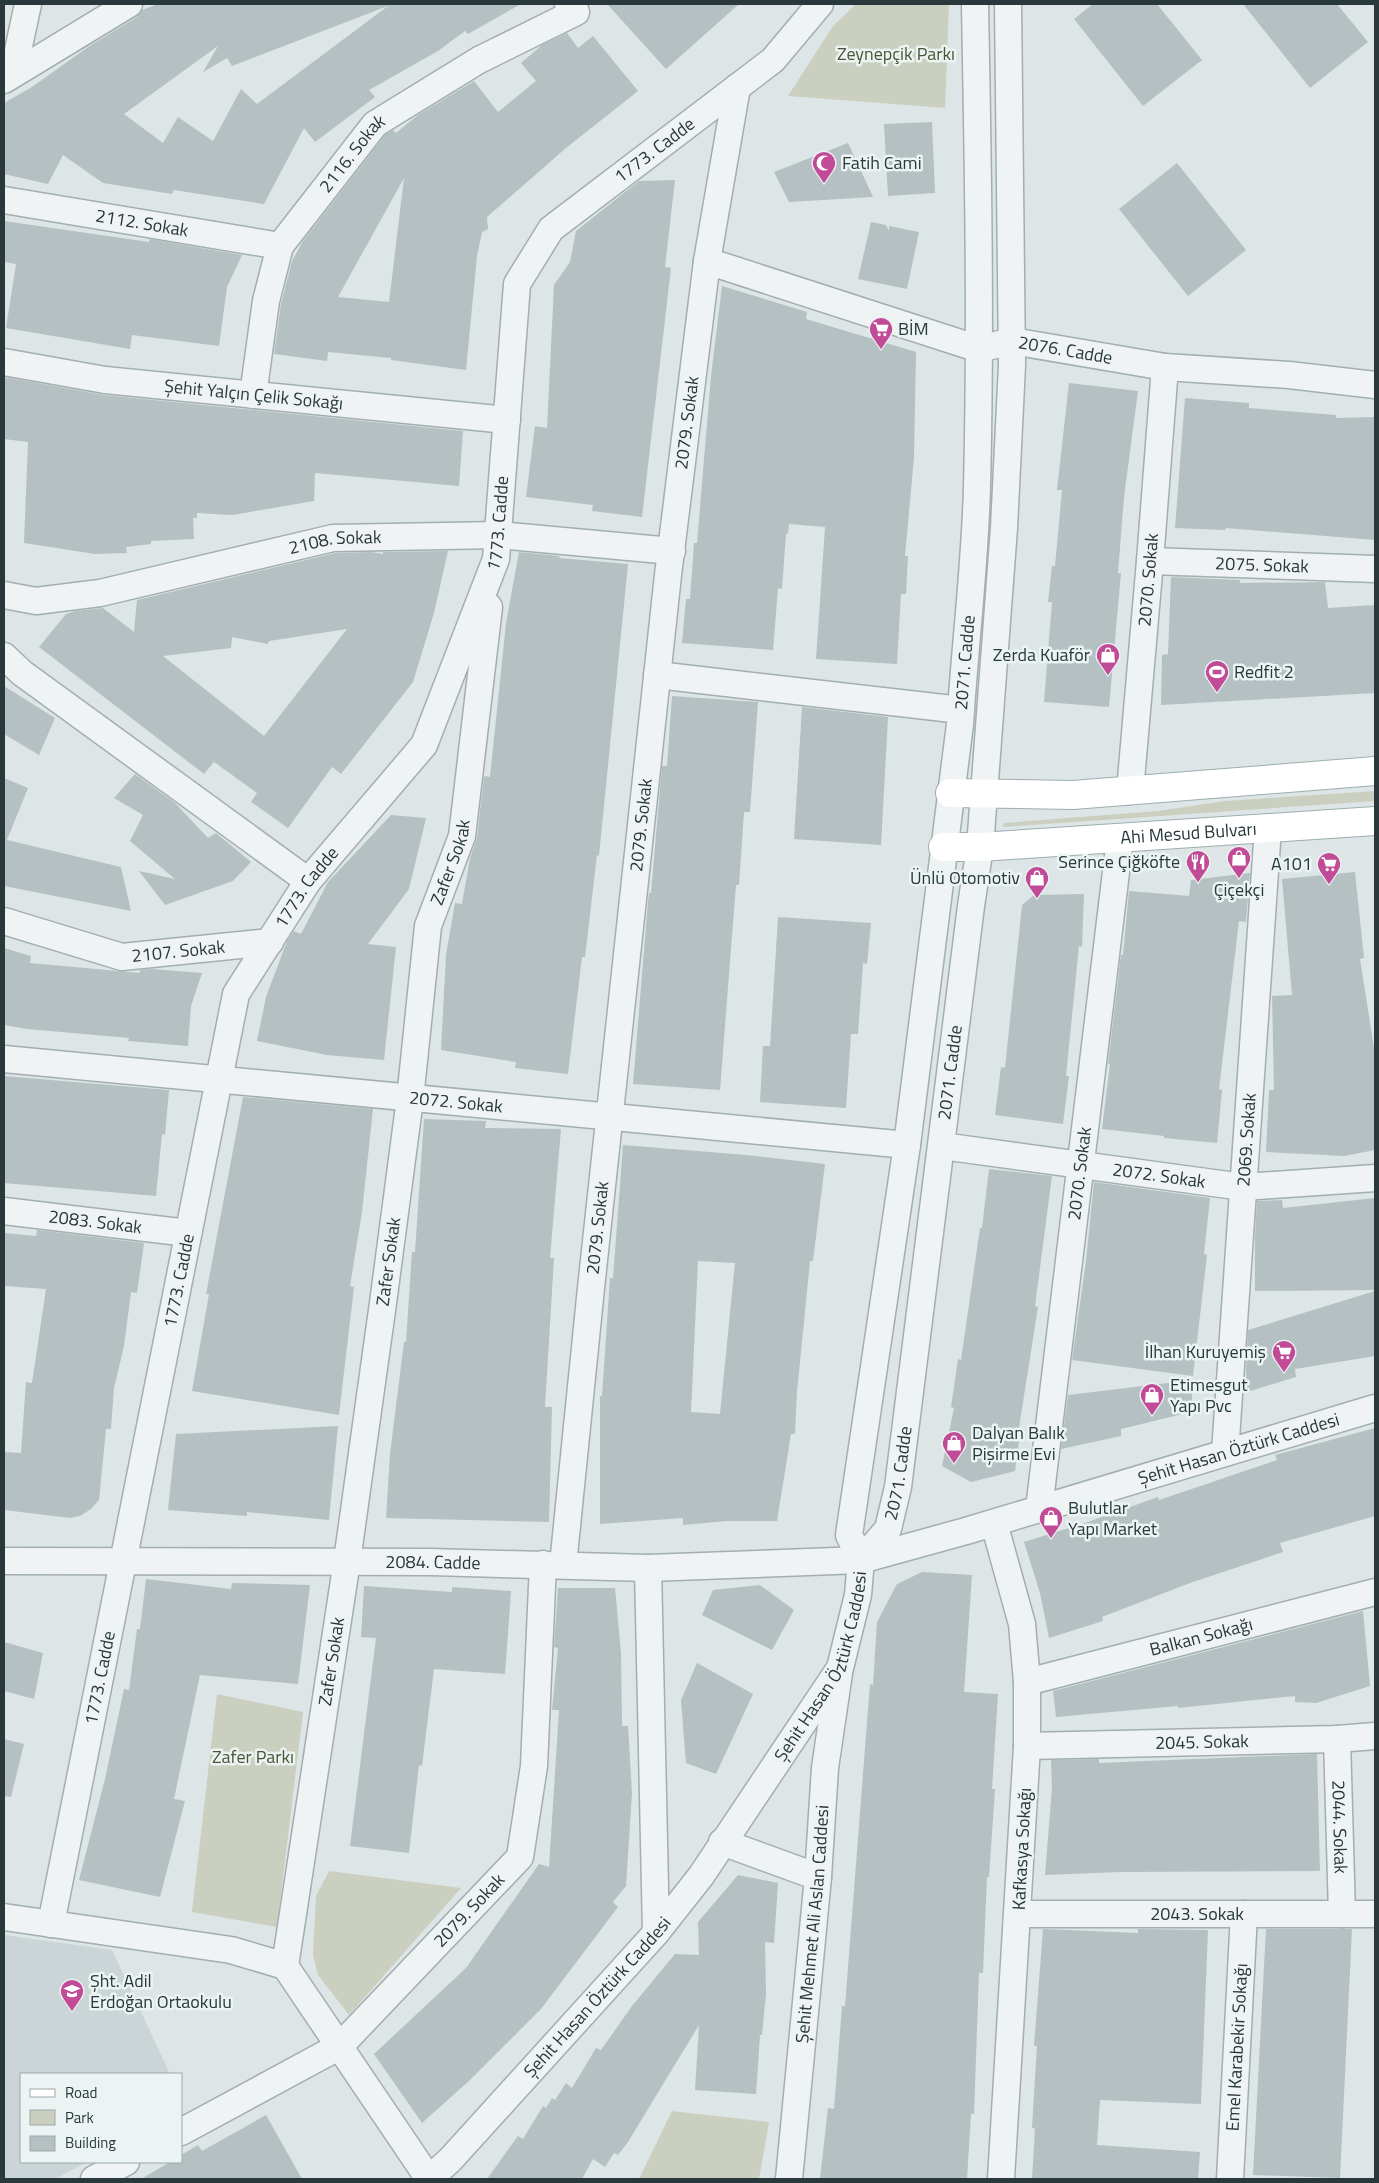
<svg xmlns="http://www.w3.org/2000/svg" width="1379" height="2183" font-family="'Titillium Web',sans-serif">
<style>
.built{fill:#cbd5d7}
.green{fill:#cbcfbf}
.building{fill:#b5c0c2;fill-rule:evenodd}
.lines{fill:none;stroke-linecap:round;stroke-linejoin:round}
.minor-casing{stroke:#a3aeaf;stroke-width:29}
.major-casing{stroke:#9daeb0;stroke-width:30}
.minor{stroke:#eff3f4;stroke-width:26}
.major{stroke:#fff;stroke-width:28}
.labels{text-anchor:middle;stroke-width:5;stroke-linejoin:round;paint-order:stroke}
.park-label{font-size:18px;fill:#4b5536;stroke:#ecf3f3}
.street-label{font-size:18px;fill:#28383b;stroke:#ecf3f3}
.poi-label{font-size:18px;fill:#28383b;stroke:#ecf3f3;text-anchor:start}
</style>
<rect width="100%" height="100%" fill="#dde5e6"/>
<polygon class="built" points="4,1935 112,1950 170,2074 21,2074 21,2162 87,2162 55,2179 4,2179"/>
<g class="green">
<polygon points="856,4 949,4 945,108 788,96 833,26"/>
<polygon points="1375,791 1375,801 1003,827 1004,823 1158,811 1225,801"/>
<polygon points="217,1694 303,1712 277,1927 192,1912"/>
<polygon points="329,1871 461,1888 349,2015 318,1975 313,1955 316,1896"/>
<polygon points="672,2111 769,2122 759,2179 639,2179"/>
</g>
<g class="building">
<path d="M 158,4 L 389,5 L 521,4 L 468,34 L 465,31 L 438,51 L 369,90 L 375,97 L 315,142 L 304,128 L 264,204 L 174,190 L 172,194 L 103,183 L 63,155 L 48,184 L 4,174 L 4,103 L 32,87 L 88,47 L 137,17 L 142,10 ZM 388,6 L 257,104 L 241,89 L 213,141 L 178,117 L 163,143 L 124,114 L 218,46 L 203,72 L 227,58 L 232,66 Z"/>
<polygon points="607,4 739,4 666,69"/>
<polygon points="1093,4 1157,4 1202,60 1143,106 1074,19"/>
<polygon points="1243,4 1337,4 1368,42 1310,88"/>
<path d="M 567,33 L 578,48 L 593,36 L 638,91 L 566,148 L 487,217 L 488,229 L 482,232 L 477,256 L 466,370 L 391,360 L 391,358 L 328,352 L 327,361 L 274,354 L 281,304 L 292,261 L 303,241 L 385,135 L 393,130 L 396,133 L 418,115 L 474,81 L 498,112 L 536,81 L 521,63 L 542,45 ZM 404,178 L 389,302 L 338,297 Z"/>
<polygon points="932,122 935,193 888,196 884,124"/>
<polygon points="848,143 873,197 789,202 774,172"/>
<polygon points="1177,163 1246,250 1188,296 1119,209"/>
<polygon points="675,180 665,267 671,268 642,517 592,511 593,505 526,497 535,426 547,428 554,285 570,262 576,231 639,181"/>
<polygon points="4,221 149,242 149,239 242,255 227,287 219,346 132,335 130,349 6,328 16,264 4,262"/>
<polygon points="871,222 886,225 889,231 889,226 919,232 907,289 858,279"/>
<polygon points="722,286 807,312 806,319 916,352 914,457 905,556 908,556 906,594 901,594 897,664 816,659 825,527 789,524 788,534 786,534 782,589 778,588 773,650 682,643 686,599 690,599 694,543 697,543 711,376"/>
<polygon points="4,377 104,395 463,431 459,486 315,473 314,501 232,515 197,513 197,518 193,518 194,539 151,541 151,544 126,547 127,553 95,554 24,543 28,442 4,439"/>
<polygon points="1069,383 1138,391 1124,497 1118,573 1121,573 1109,707 1044,702 1052,602 1048,602 1052,566 1055,566 1062,490 1057,490"/>
<polygon points="1185,398 1249,403 1249,408 1336,415 1336,418 1375,417 1375,540 1226,528 1225,530 1175,528"/>
<path d="M 448,551 L 434,613 L 413,682 L 341,774 L 332,767 L 288,828 L 251,802 L 257,793 L 214,762 L 204,774 L 39,647 L 66,614 L 75,611 L 103,608 L 134,632 L 137,600 L 335,553 L 371,552 L 383,554 L 383,552 ZM 347,629 L 264,736 L 163,656 L 231,648 L 232,637 L 268,644 L 269,641 Z"/>
<polygon points="519,552 560,556 559,558 628,564 599,856 597,855 585,957 582,957 568,1074 515,1068 516,1062 441,1050 446,955 455,903 462,904 470,858 477,838 484,776 490,777 506,623"/>
<polygon points="1171,577 1240,580 1240,583 1325,582 1328,608 1375,605 1375,693 1161,705 1162,655 1168,654"/>
<polygon points="4,686 55,718 39,755 4,734"/>
<polygon points="672,696 758,702 750,812 744,812 739,885 736,885 720,1090 633,1084 648,902 649,893 651,893 662,766 667,766"/>
<polygon points="802,707 888,717 881,845 794,839"/>
<polygon points="135,774 175,803 208,838 216,833 251,862 233,881 165,905 139,871 175,879 130,841 143,815 114,798"/>
<polygon points="4,778 28,788 7,840 121,867 131,911 4,886"/>
<polygon points="391,815 426,818 409,889 368,944 396,947 384,1060 327,1055 257,1041 266,997 287,941 294,931 301,934 328,882"/>
<polygon points="1355,872 1364,958 1360,959 1375,1054 1375,1150 1344,1156 1266,1152 1269,1090 1274,1090 1272,996 1292,995 1282,879"/>
<polygon points="1250,873 1246,922 1239,921 1219,1089 1222,1090 1217,1143 1164,1138 1164,1136 1102,1129 1110,1064 1108,1064 1121,955 1123,955 1129,891 1189,896 1191,880"/>
<polygon points="1084,894 1082,947 1079,946 1066,1076 1069,1076 1063,1124 995,1115 1001,1067 1005,1068 1022,905 1034,895"/>
<polygon points="778,917 871,923 867,964 863,963 858,1034 851,1034 846,1108 760,1102 763,1046 770,1046"/>
<polygon points="4,948 31,956 30,963 140,973 140,970 152,969 202,973 191,1006 188,1046 128,1041 129,1038 27,1029 4,1025"/>
<polygon points="4,1076 169,1090 165,1135 162,1134 156,1196 4,1183"/>
<polygon points="243,1097 373,1109 362,1212 350,1286 354,1287 339,1415 192,1391 209,1294 206,1294"/>
<polygon points="424,1119 486,1121 485,1128 561,1129 550,1258 554,1258 545,1407 552,1407 549,1522 386,1518 390,1454 404,1342 406,1342 412,1252 415,1252"/>
<path d="M 623,1145 L 746,1155 L 825,1164 L 813,1261 L 810,1261 L 797,1392 L 795,1434 L 791,1434 L 777,1521 L 726,1521 L 683,1525 L 683,1518 L 600,1524 L 600,1396 L 602,1396 L 610,1278 L 613,1278 ZM 698,1261 L 735,1263 L 720,1414 L 691,1412 Z"/>
<polygon points="989,1169 1052,1176 1035,1306 1038,1307 1018,1434 1020,1434 1015,1471 971,1482 942,1466 954,1408 951,1407 958,1359 961,1360 980,1228 982,1228"/>
<polygon points="1094,1182 1210,1198 1204,1254 1207,1255 1193,1376 1072,1360 1086,1261"/>
<polygon points="1375,1198 1375,1290 1255,1291 1255,1237 1257,1201 1282,1200 1283,1208"/>
<polygon points="37,1230 144,1243 137,1293 131,1292 124,1346 114,1388 111,1429 106,1429 99,1500 91,1509 80,1516 70,1518 4,1510 4,1452 21,1453 26,1382 32,1383 46,1289 4,1286 4,1233 36,1236"/>
<polygon points="1375,1291 1375,1356 1295,1369 1296,1377 1247,1392 1246,1370 1248,1330"/>
<polygon points="1193,1380 1191,1412 1121,1429 1121,1436 1061,1449 1068,1395"/>
<polygon points="338,1426 329,1520 247,1512 247,1516 168,1510 176,1434"/>
<polygon points="1375,1428 1375,1516 1280,1543 1283,1552 1190,1583 1102,1617 1103,1621 1049,1638 1040,1593 1024,1542 1085,1523 1158,1497 1159,1500 1277,1460 1275,1455"/>
<polygon points="922,1572 972,1575 964,1692 998,1694 992,1789 995,1789 989,1877 987,1877 983,1973 979,1973 974,2114 971,2114 967,2179 820,2179 828,2108 834,2109 842,2006 845,2006 870,1684 873,1685 877,1622 897,1584"/>
<polygon points="146,1579 231,1589 232,1583 310,1585 298,1684 200,1675 174,1799 185,1801 160,1897 79,1880 105,1779 124,1689 129,1690 137,1629 140,1629"/>
<polygon points="760,1585 794,1610 772,1650 702,1615 713,1590"/>
<polygon points="364,1586 452,1592 452,1587 511,1591 505,1674 434,1669 422,1766 419,1765 409,1853 350,1846 376,1638 361,1637"/>
<polygon points="558,1588 615,1588 621,1653 622,1726 628,1726 632,1793 626,1886 613,1902 618,1907 541,2009 470,2080 422,2123 374,2054 466,1968 539,1864 549,1867 559,1710 552,1710 558,1648 554,1647"/>
<polygon points="1363,1611 1370,1686 1316,1703 1295,1702 1295,1696 1178,1708 1178,1706 1056,1717 1053,1691"/>
<polygon points="4,1642 43,1653 34,1699 4,1691"/>
<polygon points="697,1663 753,1694 716,1774 686,1763 681,1700"/>
<polygon points="4,1739 24,1744 11,1797 4,1796"/>
<polygon points="1317,1754 1320,1871 1120,1872 1045,1875 1052,1788 1051,1760 1099,1759 1099,1763"/>
<polygon points="738,1875 778,1883 774,1943 765,1942 766,1994 762,2035 760,2035 756,2094 695,2090 699,2025 628,2142 618,2155 614,2153 605,2167 593,2159 582,2179 487,2179 518,2136 523,2139 543,2106 546,2108 552,2098 555,2100 566,2083 572,2088 596,2048 601,2050 632,2006 675,1954 699,1955 698,1922"/>
<polygon points="1043,1929 1138,1933 1138,1929 1208,1930 1201,2104 1100,2100 1097,2145 1200,2152 1198,2179 1032,2179 1035,2128 1032,2128 1037,2046 1034,2046"/>
<polygon points="1266,1929 1352,1929 1340,2178 1253,2175"/>
<polygon points="266,2115 302,2179 141,2179 170,2162 181,2162 181,2155 198,2145 202,2151"/>
</g>
<g class="lines">
<g class="minor-casing">
<g id="minor">
<polyline points="13,74 28,4"/>
<polyline points="4,80 129,4"/>
<path id="s1" d="M 4,200 L 280,246"/>
<path id="s2" d="M 707,261 L 979,349 L 1012,341 L 1165,367 L 1289,375 L 1375,385"/>
<path id="s3" d="M 4,362 L 105,380 L 507,420"/>
<path id="s4" d="M 253,395 L 266,301 L 280,246 L 375,124 L 479,60 L 576,12 L 568,4"/>
<path id="s5" d="M 1150,561 L 1375,569"/>
<path id="s6" d="M 4,595 L 36,601 L 100,593 L 333,538 L 498,535 L 672,551"/>
<polyline points="4,656 22,673 308,881"/>
<polyline points="657,675 961,710"/>
<path id="s7" d="M 1130,791 L 1150,561 L 1165,367"/>
<path id="s8" d="M 4,921 L 122,957 L 270,942"/>
<path id="s9" d="M 4,1059 L 907,1145"/>
<path id="s10" d="M 942,1146 L 1243,1187 L 1375,1178"/>
<path id="s11" d="M 4,1211 L 188,1233"/>
<path id="s12" d="M 1225,1453 L 1268,828"/>
<path id="s13" d="M 1039,1509 L 1120,839"/>
<polyline points="994,1523 1022,1624 1027,1682 1027,1746 1001,2179"/>
<path id="s14" d="M 861,1560 L 888,1529 L 898,1487 L 971,906 L 980,847 L 1004,528 L 1012,365 L 1008,4"/>
<path id="s15" d="M 861,1560 L 849,1535 L 907,1145 L 960,724 C 965,645 975,566 977,487 C 981,326 978,165 975,4"/>
<path id="s16" d="M 4,1561 L 431,1562 L 648,1568 L 861,1560 L 966,1531 L 1375,1408"/>
<path id="s17" d="M 563,1565 L 591,1288 L 668,575 L 707,261 L 737,87"/>
<polyline points="648,1568 656,1933"/>
<path id="s18" d="M 1027,1682 L 1375,1592"/>
<path id="s19" d="M 1337,1739 L 1342,1914"/>
<path id="s20" d="M 1027,1746 L 1337,1739 L 1375,1736"/>
<polyline points="722,1842 818,1877"/>
<path id="s21" d="M 1018,1914 L 1375,1914"/>
<polyline points="4,1917 231,1950 285,1966 429,2179"/>
<path id="s22" d="M 51,1924 L 236,994 L 308,881 L 424,745 L 496,559 L 517,284 L 551,229 L 773,60 L 820,4"/>
<path id="s23" d="M 285,1966 L 347,1561 L 383,1303 L 410,1099 L 428,926 L 462,836 L 489,607"/>
<path id="s24" d="M 181,2132 L 340,2046 L 520,1857 L 534,1766 L 543,1564"/>
<polyline points="94,2179 126,2162"/>
<path id="s25" d="M 429,2179 L 450,2160 L 656,1933 L 701,1876 L 840,1668 L 858,1595 L 861,1560"/>
<path id="s26" d="M 789,2179 L 818,1877 L 825,1768 L 839,1673"/>
<path id="s27" d="M 1230,2179 L 1244,1914"/>
</g>
</g>
<g class="major-casing">
<g id="major">
<polyline points="950,793 1073,795 1375,771"/>
<path id="s28" d="M 943,847 L 980,847 L 1375,821"/>
</g>
</g>
<use href="#minor" class="minor"/>
<use href="#major" class="major"/>
</g>
<defs>
<g id="mosque-pin" transform="scale(1.25)"><path d="M0 17L-7.5 6A9.5 9.5 0 1 1 7.5 6Z" fill="#c14b96" stroke="#ecf3f3"/><path d="M3.5-4.9A6 6 0 1 0 3.5 4.9A5 5 0 1 1 3.5-4.9Z" fill="#fff"/></g>
<g id="supermarket-pin" transform="scale(1.25)"><path d="M0 17L-7.5 6A9.5 9.5 0 1 1 7.5 6Z" fill="#c14b96" stroke="#ecf3f3"/><path d="M-6-5.5h2.5l.6 2H6L4.5 2H-2.5L-4.4-4H-6ZM-1.5 3.2a1.3 1.3 0 1 0 .1 0ZM3 3.2a1.3 1.3 0 1 0 .1 0Z" fill="#fff"/></g>
<g id="shop-pin" transform="scale(1.25)"><path d="M0 17L-7.5 6A9.5 9.5 0 1 1 7.5 6Z" fill="#c14b96" stroke="#ecf3f3"/><path d="M-5-2.5h2.3a2.7 3.5 0 0 1 5.4 0H5L5.5 6h-11ZM-1.5-2.5h3a1.5 2.3 0 0 0-3 0Z" fill="#fff"/></g>
<g id="stadium-pin" transform="scale(1.25)"><path d="M0 17L-7.5 6A9.5 9.5 0 1 1 7.5 6Z" fill="#c14b96" stroke="#ecf3f3"/><path d="M0-5a6.5 5 0 1 0 0 10a6.5 5 0 1 0 0-10ZM-3.5-1.8h7v3.6h-7Z" fill="#fff"/></g>
<g id="restaurant-pin" transform="scale(1.25)"><path d="M0 17L-7.5 6A9.5 9.5 0 1 1 7.5 6Z" fill="#c14b96" stroke="#ecf3f3"/><path d="M-5-6h1v4h1v-4h1v4h1v-4h1v5L-1.5 .5V6h-2V.5L-5-1ZM5-6V6H3V1.5H1.5Q1.5-4 5-6Z" fill="#fff"/></g>
<g id="school-pin" transform="scale(1.25)"><path d="M0 17L-7.5 6A9.5 9.5 0 1 1 7.5 6Z" fill="#c14b96" stroke="#ecf3f3"/><path d="M0-5L7-2L0 1L-7-2ZM-4 1L0 2.5L4 1V4Q0 6-4 4Z" fill="#fff"/></g>
</defs>
<g fill-rule="evenodd">
<use href="#mosque-pin" x="824" y="163"/>
<use href="#supermarket-pin" x="881" y="329"/>
<use href="#shop-pin" x="1108" y="655"/>
<use href="#stadium-pin" x="1217" y="672"/>
<use href="#shop-pin" x="1239" y="858"/>
<use href="#restaurant-pin" x="1198" y="862"/>
<use href="#supermarket-pin" x="1329" y="864"/>
<use href="#shop-pin" x="1037" y="878"/>
<use href="#supermarket-pin" x="1284" y="1352"/>
<use href="#shop-pin" x="1152" y="1395"/>
<use href="#shop-pin" x="954" y="1443"/>
<use href="#shop-pin" x="1051" y="1518"/>
<use href="#school-pin" x="72" y="1991"/>
</g>
<g class="labels">
<g class="park-label">
<text x="896" y="60">Zeynepçik Parkı</text>
<text x="253" y="1763">Zafer Parkı</text>
</g>
<g class="street-label">
<text dy="6" stroke="none"><textPath href="#s22" startOffset="1931">1773. Cadde</textPath></text>
<text dy="6" stroke="none"><textPath href="#s4" startOffset="269">2116. Sokak</textPath></text>
<text dy="6" stroke="none"><textPath href="#s1" startOffset="140">2112. Sokak</textPath></text>
<text dy="6" stroke="none"><textPath href="#s2" startOffset="374">2076. Cadde</textPath></text>
<text dy="6" stroke="none"><textPath href="#s3" startOffset="252">Şehit Yalçın Çelik Sokağı</textPath></text>
<text dy="6" stroke="none"><textPath href="#s17" startOffset="1149">2079. Sokak</textPath></text>
<text dy="6" stroke="none"><textPath href="#s22" startOffset="1496">1773. Cadde</textPath></text>
<text dy="6" stroke="none"><textPath href="#s6" startOffset="338">2108. Sokak</textPath></text>
<text dy="6" stroke="none"><textPath href="#s5" startOffset="112">2075. Sokak</textPath></text>
<text dy="6" stroke="none"><textPath href="#s7" startOffset="212">2070. Sokak</textPath></text>
<text dy="6" stroke="none"><textPath href="#s15" startOffset="908">2071. Cadde</textPath></text>
<text dy="6" stroke="none"><textPath href="#s17" startOffset="744">2079. Sokak</textPath></text>
<text dy="6" stroke="none"><textPath href="#s28" startOffset="246">Ahi Mesud Bulvarı</textPath></text>
<text dy="6" stroke="none"><textPath href="#s23" startOffset="1118">Zafer Sokak</textPath></text>
<text dy="6" stroke="none"><textPath href="#s22" startOffset="1076">1773. Cadde</textPath></text>
<text dy="6" stroke="none"><textPath href="#s8" startOffset="180">2107. Sokak</textPath></text>
<text dy="6" stroke="none"><textPath href="#s14" startOffset="502">2071. Cadde</textPath></text>
<text dy="6" stroke="none"><textPath href="#s9" startOffset="454">2072. Sokak</textPath></text>
<text dy="6" stroke="none"><textPath href="#s12" startOffset="314">2069. Sokak</textPath></text>
<text dy="6" stroke="none"><textPath href="#s13" startOffset="338">2070. Sokak</textPath></text>
<text dy="6" stroke="none"><textPath href="#s10" startOffset="219">2072. Sokak</textPath></text>
<text dy="6" stroke="none"><textPath href="#s11" startOffset="92">2083. Sokak</textPath></text>
<text dy="6" stroke="none"><textPath href="#s17" startOffset="339">2079. Sokak</textPath></text>
<text dy="6" stroke="none"><textPath href="#s23" startOffset="712">Zafer Sokak</textPath></text>
<text dy="6" stroke="none"><textPath href="#s22" startOffset="656">1773. Cadde</textPath></text>
<text dy="6" stroke="none"><textPath href="#s16" startOffset="1251">Şehit Hasan Öztürk Caddesi</textPath></text>
<text dy="6" stroke="none"><textPath href="#s14" startOffset="98">2071. Cadde</textPath></text>
<text dy="6" stroke="none"><textPath href="#s16" startOffset="429">2084. Cadde</textPath></text>
<text dy="6" stroke="none"><textPath href="#s18" startOffset="180">Balkan Sokağı</textPath></text>
<text dy="6" stroke="none"><textPath href="#s23" startOffset="308">Zafer Sokak</textPath></text>
<text dy="6" stroke="none"><textPath href="#s25" startOffset="652">Şehit Hasan Öztürk Caddesi</textPath></text>
<text dy="6" stroke="none"><textPath href="#s22" startOffset="251">1773. Cadde</textPath></text>
<text dy="6" stroke="none"><textPath href="#s20" startOffset="175">2045. Sokak</textPath></text>
<text dy="6" stroke="none"><textPath href="#s19" startOffset="88">2044. Sokak</textPath></text>
<text transform="translate(1022 1849) rotate(-87)" y="6">Kafkasya Sokağı</text>
<text dy="6" stroke="none"><textPath href="#s24" startOffset="368">2079. Sokak</textPath></text>
<text dy="6" stroke="none"><textPath href="#s21" startOffset="179">2043. Sokak</textPath></text>
<text dy="6" stroke="none"><textPath href="#s26" startOffset="256">Şehit Mehmet Ali Aslan Caddesi</textPath></text>
<text dy="6" stroke="none"><textPath href="#s25" startOffset="248">Şehit Hasan Öztürk Caddesi</textPath></text>
<text dy="6" stroke="none"><textPath href="#s27" startOffset="132">Emel Karabekir Sokağı</textPath></text>
</g>
<g class="poi-label">
<text x="842" y="169">Fatih Cami</text>
<text x="898" y="335">BİM</text>
<text x="1090" y="661" text-anchor="end">Zerda Kuaför</text>
<text x="1234" y="678">Redfit 2</text>
<text x="1180" y="868" text-anchor="end">Serince Çiğköfte</text>
<text x="1312" y="870" text-anchor="end">A101</text>
<text x="1020" y="884" text-anchor="end">Ünlü Otomotiv</text>
<text x="1239" y="896" text-anchor="middle">Çiçekçi</text>
<text x="1266" y="1358" text-anchor="end">İlhan Kuruyemiş</text>
<text x="1170" y="1391">Etimesgut<tspan x="1170" dy="21">Yapı Pvc</tspan></text>
<text x="972" y="1439">Dalyan Balık<tspan x="972" dy="21">Pişirme Evi</tspan></text>
<text x="1068" y="1514">Bulutlar<tspan x="1068" dy="21">Yapı Market</tspan></text>
<text x="90" y="1987">Şht. Adil<tspan x="90" dy="21">Erdoğan Ortaokulu</tspan></text>
</g>
</g>
<rect width="1379" height="2183" fill="none" stroke="#28383b" stroke-width="10"/>
<rect x="20" y="2073" width="162" height="90" fill="#ecf3f3" stroke="#9ea8a9"/>
<rect x="30" y="2089" width="25" height="8" fill="#ffffff" stroke="#9ea8a9"/>
<text x="65" y="2098" font-size="15" fill="#28383b">Road</text>
<rect x="30" y="2110" width="25" height="15" fill="#cbcfbf" stroke="#9ea8a9"/>
<text x="65" y="2123" font-size="15" fill="#28383b">Park</text>
<rect x="30" y="2136" width="25" height="15" fill="#b5c0c2" stroke="#9ea8a9"/>
<text x="65" y="2148" font-size="15" fill="#28383b">Building</text>
</svg>
